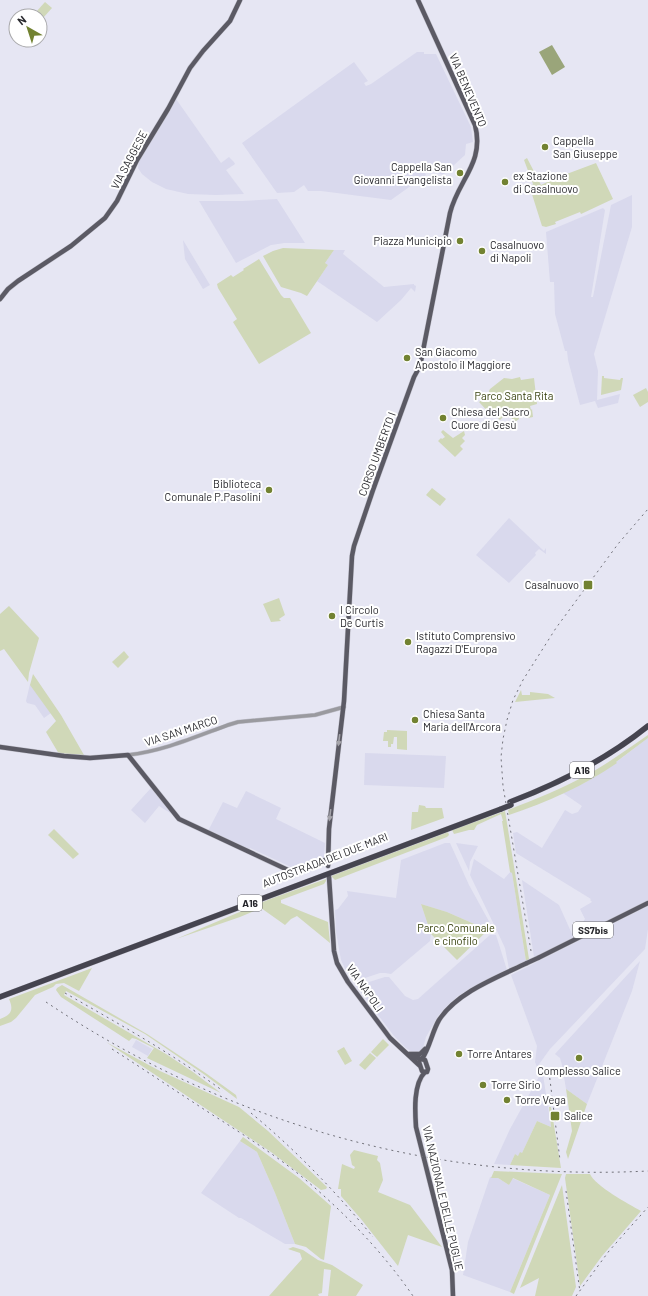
<svg xmlns="http://www.w3.org/2000/svg" width="648" height="1296" font-family="Barlow,sans-serif">
<style>
.built{fill:#d9d9ed}
.green{fill:#d0d8b8}
.water{fill:#9aa57a}
.lines{fill:none;stroke-linecap:round;stroke-linejoin:round}
.minor-casing{stroke:#c4c4cf;stroke-width:4.5}
.major-casing{stroke:#c4c4cf;stroke-width:5.5}
.highway-casing{stroke:#c4c4cf;stroke-width:6}
.minor{stroke:#9a9a9f;stroke-width:3.5}
.major{stroke:#5b5a64;stroke-width:4.5}
.highway{stroke:#45444f;stroke-width:5.5}
.rail{stroke:#717179;stroke-width:1;stroke-dasharray:2 4;stroke-linecap:butt}
.major-bridge-casing{stroke:#c4c4cf;stroke-width:5.5;stroke-linecap:butt}
.highway-bridge-casing{stroke:#c4c4cf;stroke-width:6;stroke-linecap:butt}
.major-bridge{stroke:#5b5a64;stroke-width:4.5}
.highway-bridge{stroke:#45444f;stroke-width:5.5}
.oneway{fill:#a5a4aa}
.poi-dot{fill:#728231;stroke:#fff;stroke-width:1.5}
.labels{text-anchor:middle;stroke-width:4;stroke-linejoin:round;paint-order:stroke}
.shield{fill:#fff;stroke:#68686c;stroke-width:1}
.shield-label{font-size:10px;font-weight:bold;fill:#28282d}
.street-label{font-size:11px;fill:#28282d;stroke:#fff}
.poi-label{font-size:11px;fill:#28282d;stroke:#fff;text-anchor:start}
.park-label{font-size:11px;fill:#353f0b;stroke:#fff}
</style>
<rect width="100%" height="100%" fill="#e6e6f3"/>
<g class="built">
<polygon points="424,50 424,54 436,54 471,127 473,142 466,144 465,155 443,175 438,173 434,168 425,173 426,175 391,200 321,191 308,191 304,185 294,192 277,193 242,143 354,62 368,81 364,83 366,86 371,84 417,52 424,52"/>
<polygon points="176,99 221,163 229,157 234,162 235,164 226,170 244,194 216,195 188,194 166,189 152,182 142,174 138,168 139,161"/>
<polygon points="632,195 632,227 594,354 598,371 597,400 620,394 618,403 598,408 595,401 580,405 568,360 567,351 565,351 555,314 554,282 550,282 546,232 603,208 605,210 591,297 593,297 611,205"/>
<polygon points="277,199 305,243 284,243 271,245 236,263 199,201 242,201"/>
<polygon points="183,240 210,285 203,289 185,259"/>
<polygon points="334,250 345,250 343,254 384,287 414,284 414,285 416,286 415,292 411,288 401,300 377,322 317,281 328,265 325,263"/>
<polygon points="509,518 544,551 546,548 546,554 539,549 535,553 536,555 509,583 476,555"/>
<polygon points="30,684 51,713 44,718 35,705 27,703 26,701"/>
<polygon points="648,738 648,900 534,957 522,880 559,905 572,934 579,928 585,919 580,909 592,902 590,900 591,899 516,853 513,833 517,832 542,848 565,810 572,814 578,812 582,806 563,793 586,782 619,760"/>
<polygon points="365,753 446,756 444,788 364,785"/>
<polygon points="151,788 172,814 159,806 145,823 131,810"/>
<polygon points="246,791 281,808 276,819 325,843 324,858 293,868 250,848 249,851 208,831 223,802 237,808"/>
<polygon points="445,843 450,843 469,885 491,925 488,930 447,912 421,904 431,934 430,941 391,974 385,973 380,973 362,979 352,976 346,971 341,960 336,932 335,910 338,909 348,896 347,891 396,898 401,860"/>
<polygon points="456,843 478,846 470,862 469,871"/>
<polygon points="474,859 504,879 511,871 512,873 526,961 509,969 505,948 498,933 470,875"/>
<polygon points="648,906 648,929 645,949 550,1049 537,1067 535,1062 537,1046 511,975"/>
<polygon points="490,935 496,935 507,970 471,988 458,996 447,1006 438,1016 426,1037 423,1048 420,1052 412,1052 406,1048 394,1036 356,986 385,977 389,977 405,996 413,1000 418,999"/>
<polygon points="640,961 632,991 587,1104 566,1089 562,1065 560,1058 555,1054"/>
<polygon points="136,1040 152,1049 148,1056 132,1047"/>
<polygon points="541,1073 543,1075 551,1127 537,1121 522,1153 518,1156 515,1154 510,1165 494,1164 510,1129"/>
<polygon points="240,1141 257,1152 275,1193 295,1244 285,1244 241,1218 239,1218 201,1193"/>
<polygon points="490,1177 498,1178 509,1185 512,1178 550,1195 510,1292 463,1275 468,1242"/>
</g>
<g class="green">
<polygon points="45,2 52,8 43,18 36,12"/>
<polygon points="527,158 541,185 556,178 596,163 613,199 581,214 580,212 555,222 556,224 546,227 542,226 530,188 533,184 524,160"/>
<polygon points="283,248 334,250 325,263 328,265 307,296 301,293 281,287 263,256 273,251"/>
<polygon points="259,259 281,295 284,298 290,298 311,333 259,364 233,322 237,319 218,288 217,284 231,275 233,277 244,270 243,269"/>
<polygon points="602,376 604,376 604,378 620,380 621,378 623,378 621,390 601,395"/>
<polygon points="520,377 521,380 534,378 537,404 530,406 531,410 532,409 533,417 528,418 525,416 524,413 518,414 519,419 515,422 505,411 502,414 504,416 500,420 496,416 491,415 479,402 489,395 489,391 490,389 504,378 512,379"/>
<polygon points="646,388 648,392 648,402 640,407 633,395"/>
<polygon points="443,430 453,438 464,431 465,435 462,438 465,441 460,446 463,449 455,457 438,441 441,438 442,439 445,437 441,432"/>
<polygon points="432,488 446,499 440,506 426,495"/>
<polygon points="279,598 285,615 279,619 281,621 271,622 263,604"/>
<polygon points="9,606 39,638 29,673 28,682 4,649 0,651 0,614"/>
<polygon points="124,651 129,657 118,668 112,662"/>
<polygon points="33,674 61,715 84,755 59,754 46,732 56,721 30,685"/>
<polygon points="521,690 522,695 530,695 530,692 548,694 555,698 515,702"/>
<polygon points="387,730 407,731 407,750 397,749 397,737 394,737 393,744 391,744 391,747 388,747 388,741 383,741 384,732 387,732"/>
<path d="M 648,735 L 648,738 L 616,762 L 617,763 C 584,786 547,802 509,815 L 508,810 C 536,799 563,788 589,774 C 610,762 629,748 648,735 Z"/>
<polygon points="419,805 425,806 426,808 442,808 444,818 411,830 412,812 418,812"/>
<polygon points="505,811 529,959 526,961 512,873 510,872 502,821 503,821 501,814 477,825 474,830 469,830 454,834 452,830"/>
<polygon points="54,829 79,854 73,859 48,835"/>
<polygon points="448,832 449,835 447,837 335,880 331,876"/>
<polygon points="326,879 326,881 324,884 281,900 281,903 328,922 330,943 297,916 291,919 285,925 261,908 240,917 176,939 270,899"/>
<polygon points="421,904 447,912 488,930 457,960 431,934"/>
<path d="M 92,968 L 79,991 L 64,983 L 56,984 L 53,987 L 35,995 L 16,1018 L 11,1022 L 0,1026 L 0,1019 C 11,1015 14,1010 9,999 Z"/>
<polygon points="62,985 147,1034 207,1074 236,1095 237,1099 205,1075 145,1034 66,991 64,995 166,1054 193,1072 221,1093 147,1058 154,1048 136,1039 132,1038 129,1041 61,997 56,990 57,988"/>
<polygon points="383,1039 389,1045 377,1057 371,1052"/>
<polygon points="106,1042 160,1071 239,1107 268,1131 327,1187 326,1189 321,1190 271,1152"/>
<polygon points="344,1047 352,1061 345,1065 337,1051"/>
<polygon points="370,1053 376,1058 365,1070 359,1065"/>
<polygon points="566,1089 587,1104 568,1159 566,1152 572,1131"/>
<polygon points="549,1107 551,1107 561,1168 510,1165 515,1154 518,1156 520,1152 522,1153 537,1121 551,1127"/>
<polygon points="243,1137 299,1178 331,1206 324,1260 321,1259 306,1247 295,1244 275,1193 257,1152 240,1141"/>
<polygon points="354,1150 378,1156 377,1160 380,1163 383,1180 378,1192 410,1205 442,1247 408,1235 398,1266 361,1219 341,1196 341,1189 338,1189 342,1164 354,1169 355,1167 352,1165 350,1155"/>
<polygon points="494,1171 562,1174 514,1294 510,1292 550,1195 513,1178 509,1185 498,1178 491,1178"/>
<path d="M 566,1174 L 590,1174 C 595,1186 629,1204 641,1211 L 602,1256 L 580,1286 L 565,1178 Z"/>
<polygon points="562,1185 576,1287 572,1296 535,1296 539,1278 520,1288"/>
<polygon points="293,1247 303,1250 318,1260 332,1265 363,1285 356,1296 328,1296 331,1270 324,1269 322,1293 318,1294 319,1296 269,1296 302,1259 300,1253 288,1249"/>
</g>
<polygon class="water" points="552,45 565,67 552,75 539,52"/>
<g class="lines">
<g class="minor-casing">
<path id="minor" d="M 128,755 C 163,751 195,737 228,725 L 238,722 L 315,715 L 344,707"/>
</g>
<g class="major-casing">
<g id="major">
<polyline points="0,299 8,289 18,281 71,246 105,218 117,201 137,160 168,109 190,68 203,51 230,21 240,0"/>
<polyline points="0,747 64,756 90,758 128,755 179,819 290,871 328,859"/>
<path d="M 328,866 L 329,829 L 344,701 L 352,556 L 354,546 L 373,490 L 414,377 L 420,366 L 450,213 C 458,180 485,163 475,125 L 418,0"/>
<polyline points="329,877 334,951 337,963 348,982 390,1038 419,1065"/>
<polyline points="538,958 648,903"/>
<polyline points="409,1054 420,1054 425,1049"/>
<polyline points="411,1056 425,1060 428,1069 427,1072 424,1072 422,1071 419,1062"/>
<path d="M 422,1059 C 430,1047 432,1032 439,1020 C 457,992 498,977 527,963"/>
<path d="M 425,1072 C 413,1084 415,1112 416,1127 L 452,1270 L 453,1296"/>
</g>
</g>
<g class="highway-casing">
<g id="highway">
<path d="M 510,802 C 560,783 606,760 648,726"/>
<polyline points="0,997 501,809"/>
</g>
</g>
<use href="#minor" class="minor"/>
<use href="#major" class="major"/>
<use href="#highway" class="highway"/>
<g class="rail">
<polyline points="531,951 503,786 501,757 503,739 507,720 513,700 523,680 556,628 618,544 648,509"/>
<path d="M 65,993 C 119,1024 173,1054 223,1091"/>
<path d="M 46,1002 C 225,1122 432,1182 648,1171"/>
<path d="M 112,1049 C 148,1072 183,1096 219,1119 C 247,1137 275,1155 301,1176 C 343,1211 382,1251 413,1296"/>
<polyline points="549,1072 560,1160"/>
<path d="M 251,1113 C 296,1150 336,1192 373,1237"/>
<polyline points="566,1191 580,1292"/>
<polyline points="576,1296 609,1251 648,1207"/>
</g>
<g class="major-bridge-casing">
<polyline id="major-bridge" points="527,963 538,958"/>
</g>
<g class="highway-bridge-casing">
<polyline id="highway-bridge" points="501,809 511,805"/>
</g>
<use href="#major-bridge" class="major-bridge"/>
<use href="#highway-bridge" class="highway-bridge"/>
</g>
<defs><path id="oneway-solid" d="M-6-.8H1V-3.2L6.5 0L1 3.2V.8H-6Z"/></defs>
<g class="oneway">
<use href="#oneway-solid" transform="translate(339 740) rotate(97)"/>
<use href="#oneway-solid" transform="translate(330 815) rotate(97)"/>
</g>
<g class="poi-dot">
<circle cx="545" cy="147" r="4"/>
<circle cx="460" cy="173" r="4"/>
<circle cx="505" cy="182" r="4"/>
<circle cx="460" cy="241" r="4"/>
<circle cx="482" cy="251" r="4"/>
<circle cx="407" cy="358" r="4"/>
<circle cx="443" cy="418" r="4"/>
<circle cx="269" cy="490" r="4"/>
<rect x="583" y="580" width="10" height="10" rx="2"/>
<circle cx="332" cy="616" r="4"/>
<circle cx="408" cy="642" r="4"/>
<circle cx="415" cy="720" r="4"/>
<circle cx="459" cy="1054" r="4"/>
<circle cx="579" cy="1058" r="4"/>
<circle cx="483" cy="1085" r="4"/>
<circle cx="507" cy="1100" r="4"/>
<rect x="550" y="1111" width="10" height="10" rx="2"/>
</g>
<g class="labels">
<g class="shield">
<rect x="570" y="762" width="24" height="16" rx="3"/>
<rect x="238" y="895" width="24" height="16" rx="3"/>
<rect x="573" y="922" width="40" height="16" rx="3"/>
</g>
<g class="shield-label">
<text x="582" y="774">A16</text>
<text x="250" y="907">A16</text>
<text x="593" y="934">SS7bis</text>
</g>
<g class="street-label">
<text transform="translate(468 90) rotate(67)" y="4">VIA BENEVENTO</text>
<text transform="translate(129 160) rotate(-62)" y="4">VIA SAGGESE</text>
<text transform="translate(377 454) rotate(-70)" y="4">CORSO UMBERTO I</text>
<text transform="translate(181 731) rotate(-18)" y="4">VIA SAN MARCO</text>
<text transform="translate(325 860) rotate(-21)" y="4">AUTOSTRADA DEI DUE MARI</text>
<text transform="translate(365 988) rotate(55)" y="4">VIA NAPOLI</text>
<text transform="translate(443 1198) rotate(77)" y="4">VIA NAZIONALE DELLE PUGLIE</text>
</g>
<g class="poi-label">
<text x="553" y="145">Cappella<tspan x="553" dy="13">San Giuseppe</tspan></text>
<text x="452" y="171" text-anchor="end">Cappella San<tspan x="452" dy="13">Giovanni Evangelista</tspan></text>
<text x="513" y="180">ex Stazione<tspan x="513" dy="13">di Casalnuovo</tspan></text>
<text x="452" y="245" text-anchor="end">Piazza Municipio</text>
<text x="490" y="249">Casalnuovo<tspan x="490" dy="13">di Napoli</tspan></text>
<text x="415" y="356">San Giacomo<tspan x="415" dy="13">Apostolo il Maggiore</tspan></text>
<text x="451" y="416">Chiesa del Sacro<tspan x="451" dy="13">Cuore di Gesù</tspan></text>
<text x="261" y="488" text-anchor="end">Biblioteca<tspan x="261" dy="13">Comunale P.Pasolini</tspan></text>
<text x="579" y="589" text-anchor="end">Casalnuovo</text>
<text x="340" y="614">I Circolo<tspan x="340" dy="13">De Curtis</tspan></text>
<text x="416" y="640">Istituto Comprensivo<tspan x="416" dy="13">Ragazzi D'Europa</tspan></text>
<text x="423" y="718">Chiesa Santa<tspan x="423" dy="13">Maria dell'Arcora</tspan></text>
<text x="467" y="1058">Torre Antares</text>
<text x="579" y="1075" text-anchor="middle">Complesso Salice</text>
<text x="491" y="1089">Torre Sirio</text>
<text x="515" y="1104">Torre Vega</text>
<text x="564" y="1120">Salice</text>
</g>
<g class="park-label">
<text x="514" y="400">Parco Santa Rita</text>
<text x="456" y="932">Parco Comunale<tspan x="456" dy="13">e cinofilo</tspan></text>
</g>
</g>
<g transform="translate(28 28) rotate(321)"><circle r="19" fill="#ffffff" stroke="#a9a9ab"/>
<path d="M0-3L7 15L0 10L-7 15Z" fill="#728231"/>
<text y="-6" font-size="11" font-weight="bold" text-anchor="middle" fill="#28282d">N</text>
</g>
</svg>
